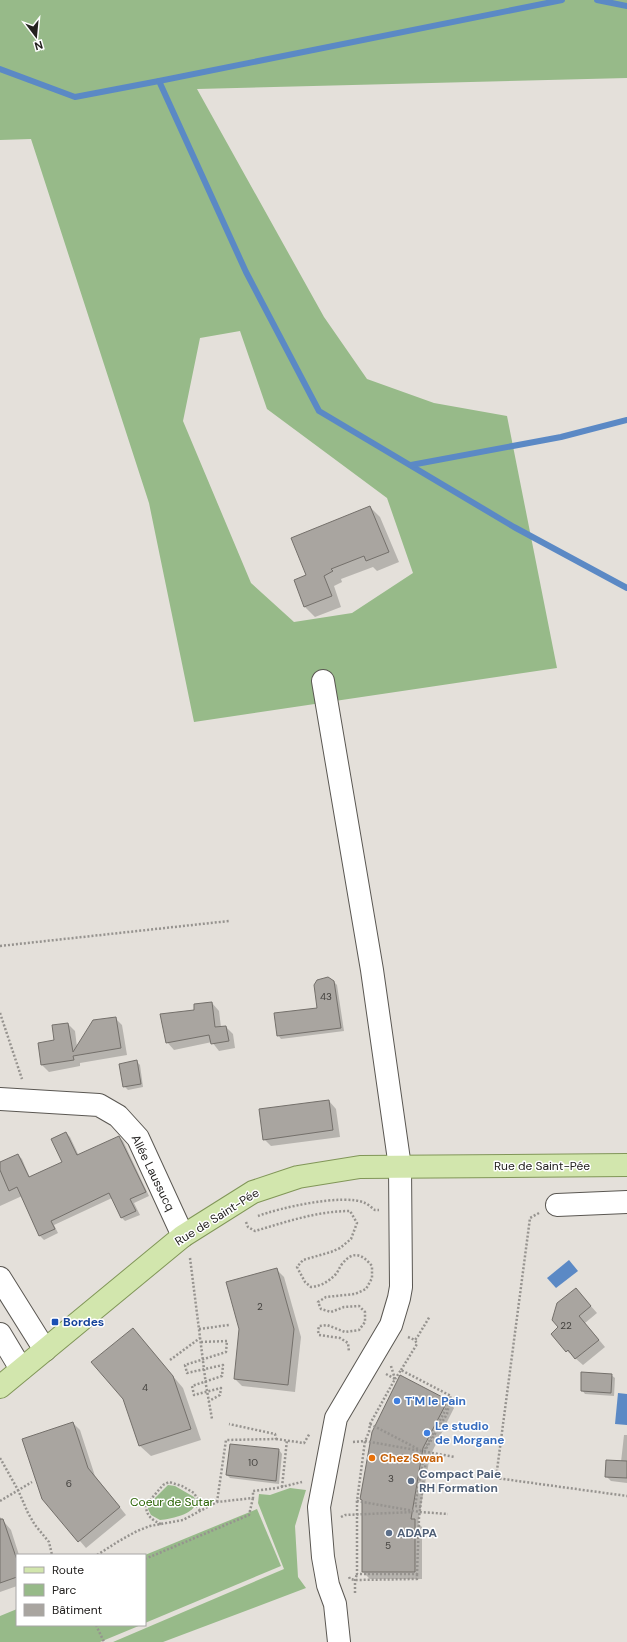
<svg xmlns="http://www.w3.org/2000/svg" width="627" height="1642" font-family="'DM Sans',sans-serif">
<style>
.green{fill:#97ba89;fill-rule:evenodd}
.water{fill:#5b89c5}
.shadow{fill:#0003}
.lines{fill:none;stroke-linecap:round;stroke-linejoin:round}
.stream{stroke:#5b89c5;stroke-width:6}
.building{fill:#a9a5a0;stroke:#74706b}
.minor-casing{stroke:#5a5752;stroke-width:24}
.major-casing{stroke:#819658;stroke-width:24}
.path{stroke:#96938f;stroke-width:2.5;stroke-dasharray:2 2;stroke-linecap:butt}
.minor{stroke:#fff;stroke-width:22}
.major{stroke:#d2e6ad;stroke-width:22}
.transit-dot{fill:#1a4fb4;stroke:#fff;stroke-width:1.5}
.shop-dot{fill:#3f7fe0;stroke:#fff;stroke-width:1.5}
.food-dot{fill:#e8710a;stroke:#fff;stroke-width:1.5}
.service-dot{fill:#5c6f8a;stroke:#fff;stroke-width:1.5}
.labels{text-anchor:middle;stroke-width:3;stroke-linejoin:round;paint-order:stroke}
.number-label{font-size:10px;fill:#44423f}
.street-label{font-size:12px;fill:#23211f;stroke:#fff}
.transit-label{font-size:12px;font-weight:bold;fill:#164399;stroke:#fff;text-anchor:start}
.shop-label{font-size:12px;font-weight:bold;fill:#366cbe;stroke:#fff;text-anchor:start}
.food-label{font-size:12px;font-weight:bold;fill:#c56008;stroke:#fff;text-anchor:start}
.service-label{font-size:12px;font-weight:bold;fill:#4e5e75;stroke:#fff;text-anchor:start}
.park-label{font-size:12px;fill:#276100;stroke:#fff}
</style>
<rect width="100%" height="100%" fill="#e4e0da"/>
<g class="green">
<path d="M 0,0 L 627,0 L 627,78 L 197,89 L 324,317 L 367,379 L 434,403 L 507,416 L 557,668 L 194,722 L 149,503 L 31,139 L 0,140 ZM 240,331 L 267,409 L 387,498 L 413,573 L 352,613 L 294,622 L 251,583 L 183,421 L 200,338 Z"/>
<path d="M 168,1485 L 175,1486 L 194,1497 C 203,1513 170,1519 160,1520 L 151,1515 L 148,1509 L 149,1504 Z"/>
<polygon points="290,1488 306,1490 295,1526 298,1577 306,1588 163,1642 113,1642 284,1569 258,1503 259,1494 270,1495"/>
<polygon points="257,1509 281,1566 145,1623 145,1555"/>
<polygon points="17,1609 17,1625 141,1625 100,1642 0,1642 0,1616"/>
</g>
<g class="water">
<polygon points="569,1260 578,1271 556,1288 547,1278"/>
<polygon points="618,1393 627,1394 627,1425 615,1424"/>
</g>
<g class="shadow">
<polygon points="370,507 380,517 399,562 377,571 373,567 341,579 342,582 334,586 341,607 315,617 305,607 295,581 307,576"/>
<polygon points="333,981 337,985 344,1031 281,1039 278,1035 318,1009"/>
<polygon points="212,1003 219,1011 221,1027 226,1027 233,1034 235,1048 219,1051 212,1042 174,1050 167,1042 195,1010"/>
<polygon points="115,1018 122,1025 127,1055 80,1063 80,1066 49,1072 42,1065 68,1024 75,1031 77,1047"/>
<polygon points="137,1062 140,1065 143,1087 128,1090 124,1086"/>
<polygon points="329,1101 336,1109 340,1137 271,1146 264,1139"/>
<polygon points="66,1133 70,1137 79,1156 119,1137 123,1141 149,1196 134,1203 140,1215 125,1221 121,1217 112,1198 54,1225 58,1233 44,1240 40,1236 22,1196 0,1206 0,1163 18,1155 22,1159 30,1178 63,1163"/>
<polygon points="277,1270 284,1277 301,1337 295,1392 242,1386 235,1379"/>
<polygon points="582,1296 597,1313 585,1323 605,1347 583,1365 567,1351 560,1327"/>
<polygon points="133,1329 183,1388 201,1440 151,1456 140,1446 124,1398"/>
<polygon points="611,1375 615,1378 614,1396 585,1394 582,1390"/>
<polygon points="447,1400 454,1408 430,1456 418,1523 422,1527 422,1579 370,1579 363,1572 363,1501"/>
<polygon points="73,1423 80,1430 95,1476 126,1515 86,1548 43,1498"/>
<polygon points="624,1435 627,1435 627,1483 611,1481 606,1476 621,1462"/>
<polygon points="279,1450 282,1454 279,1484 230,1478 227,1475"/>
<polygon points="0,1517 11,1530 19,1555 17,1555 17,1586 0,1592"/>
</g>
<g class="lines">
<g class="stream">
<polyline points="597,0 627,6"/>
<polyline points="0,69 75,97 159,81 246,272 319,411 514,527 627,588"/>
<polyline points="159,81 562,0"/>
<polyline points="411,465 561,437 627,420"/>
</g>
</g>
<g class="building">
<polygon points="370,506 389,552 366,561 364,556 331,569 333,571 324,576 332,596 304,607 294,580 306,575 291,538"/>
<polygon points="328,977 334,981 341,1028 277,1036 274,1013 317,1008 314,985 317,980"/>
<polygon points="212,1002 215,1027 226,1026 229,1041 211,1044 209,1035 166,1043 160,1014 194,1010 194,1004"/>
<polygon points="116,1017 121,1048 73,1056 74,1060 41,1065 38,1043 54,1040 52,1025 68,1023 73,1052 93,1020"/>
<polygon points="137,1060 141,1084 123,1087 119,1064"/>
<polygon points="329,1100 333,1130 263,1140 259,1109"/>
<polygon points="66,1132 77,1155 119,1136 146,1192 130,1199 136,1211 121,1218 109,1193 51,1221 55,1229 39,1236 17,1187 9,1191 0,1170 0,1162 18,1154 29,1177 62,1162 51,1139"/>
<polygon points="277,1268 294,1329 288,1385 234,1379 239,1329 226,1282"/>
<polygon points="576,1288 591,1306 579,1316 599,1340 575,1359 568,1350 566,1352 551,1334 558,1327 552,1320 557,1303"/>
<polygon points="133,1328 173,1376 191,1429 139,1446 123,1399 91,1362"/>
<polygon points="581,1372 612,1374 611,1393 581,1391"/>
<polygon points="400,1375 448,1400 423,1448 411,1519 415,1519 415,1572 362,1572 362,1500 360,1499 372,1432"/>
<polygon points="73,1422 88,1468 120,1507 78,1542 42,1499 22,1439"/>
<polygon points="230,1444 279,1449 276,1481 226,1475"/>
<polygon points="606,1460 627,1461 627,1478 605,1477"/>
<polygon points="0,1519 3,1519 17,1560 17,1577 0,1583"/>
</g>
<g class="lines">
<g class="minor-casing">
<g id="minor">
<polyline points="323,681 372,970 400,1167 401,1287 399,1298 391,1325 336,1418 319,1507 323,1557 328,1585 335,1604 339,1642"/>
<polyline points="0,1099 99,1105 118,1116 138,1138 183,1236"/>
<polyline points="557,1205 627,1202"/>
<polyline points="0,1278 45,1350"/>
<polyline points="0,1334 21,1369"/>
</g>
</g>
<g class="major-casing">
<polyline id="major" points="0,1387 183,1236 253,1192 298,1177 360,1167 627,1165"/>
</g>
<g class="path">
<polyline points="0,946 229,921"/>
<polyline points="0,1013 22,1079"/>
<polyline points="539,1213 530,1218 496,1478 627,1496"/>
<path d="M 258,1216 C 279,1208 344,1193 365,1203 C 368,1204 372,1208 375,1210 L 379,1210"/>
<path d="M 246,1222 L 248,1227 L 255,1231 C 286,1222 317,1211 350,1211 L 357,1223 L 351,1239 L 340,1248 L 331,1252 L 303,1260 L 297,1267 L 305,1282 L 311,1287 C 321,1286 328,1282 335,1275 C 338,1272 339,1268 342,1264 C 353,1250 362,1254 372,1266 L 372,1278 L 366,1289 L 355,1294 L 326,1297 L 318,1302 L 321,1309 L 331,1312 L 344,1307 L 359,1306 L 365,1312 L 365,1322 L 359,1330 L 345,1332 L 327,1325 L 319,1326 L 318,1331 L 319,1335 L 340,1338 L 348,1343 L 349,1352"/>
<polyline points="190,1258 206,1385 212,1419"/>
<polyline points="199,1329 229,1325"/>
<polyline points="408,1337 415,1340 418,1336 430,1316"/>
<polyline points="201,1342 227,1341 226,1352 185,1365 187,1373 223,1365 222,1376 192,1386 194,1395 221,1388 220,1395 209,1401"/>
<polyline points="170,1360 200,1338"/>
<polyline points="391,1366 395,1379"/>
<polyline points="401,1370 417,1344 415,1340"/>
<polyline points="386,1374 395,1379 370,1424 369,1432 365,1441 357,1501 420,1512 448,1514"/>
<polyline points="370,1424 420,1450"/>
<polyline points="276,1439 304,1443 310,1433"/>
<polyline points="353,1442 365,1441 455,1457"/>
<polyline points="425,1449 447,1407"/>
<polyline points="0,1458 18,1490 28,1513 35,1525 49,1542 52,1555"/>
<polyline points="282,1487 287,1440"/>
<polyline points="0,1501 32,1482"/>
<polyline points="357,1501 357,1574 417,1574 419,1518 426,1460 424,1452 447,1414 451,1396 401,1370 395,1379"/>
<polyline points="217,1502 226,1440 276,1439 275,1434 229,1424"/>
<polyline points="421,1507 415,1506 424,1455"/>
<polyline points="341,1517 345,1515 413,1512"/>
<path d="M 161,1524 C 152,1520 146,1516 146,1505 L 163,1485 L 169,1482 L 182,1486 L 194,1493 L 197,1498 L 197,1507 L 201,1512"/>
<polyline points="97,1555 119,1541 137,1531 150,1526 183,1520 217,1502 253,1498 253,1491 277,1488 302,1482"/>
<polyline points="145,1559 249,1515 253,1498"/>
<polyline points="349,1577 350,1579 355,1580 417,1579 417,1574"/>
<polyline points="355,1593 355,1580 357,1574"/>
<polyline points="96,1625 104,1642"/>
</g>
<use href="#minor" class="minor"/>
<use href="#major" class="major"/>
</g>
<rect class="transit-dot" x="51" y="1318" width="8" height="8" rx="2"/>
<g class="shop-dot">
<circle cx="397" cy="1401" r="4"/>
<circle cx="427" cy="1433" r="4"/>
</g>
<circle class="food-dot" cx="372" cy="1458" r="4"/>
<g class="service-dot">
<circle cx="411" cy="1481" r="4"/>
<circle cx="389" cy="1533" r="4"/>
</g>
<g class="labels">
<g class="number-label">
<text x="326" y="1000">43</text>
<text x="260" y="1310">2</text>
<text x="566" y="1329">22</text>
<text x="145" y="1391">4</text>
<text x="253" y="1466">10</text>
<text x="391" y="1482">3</text>
<text x="69" y="1487">6</text>
<text x="388" y="1549">5</text>
</g>
<g class="street-label">
<text x="542" y="1170">Rue de Saint-Pée</text>
<text transform="translate(153 1173) rotate(64)" y="4">Allée Laussucq</text>
<text transform="translate(217 1217) rotate(-32)" y="4">Rue de Saint-Pée</text>
</g>
<g class="transit-label">
<text x="63" y="1326">Bordes</text>
</g>
<g class="shop-label">
<text x="405" y="1405">T'M le Pain</text>
<text x="435" y="1430">Le studio<tspan x="435" dy="14">de Morgane</tspan></text>
</g>
<g class="food-label">
<text x="380" y="1462">Chez Swan</text>
</g>
<g class="service-label">
<text x="419" y="1478">Compact Paie<tspan x="419" dy="14">RH Formation</tspan></text>
<text x="397" y="1537">ADAPA</text>
</g>
<g class="park-label">
<text x="172" y="1506">Coeur de Sutar</text>
</g>
</g>
<rect x="16" y="1554" width="130" height="72" fill="#ffffff" stroke="#a7a6a5"/>
<rect x="24" y="1567" width="20" height="6" fill="#d2e6ad" stroke="#a7a6a5"/>
<text x="52" y="1574" font-size="12" fill="#23211f">Route</text>
<rect x="24" y="1584" width="20" height="12" fill="#97ba89" stroke="#a7a6a5"/>
<text x="52" y="1594" font-size="12" fill="#23211f">Parc</text>
<rect x="24" y="1604" width="20" height="12" fill="#a9a5a0" stroke="#a7a6a5"/>
<text x="52" y="1614" font-size="12" fill="#23211f">Bâtiment</text>
<g transform="translate(36 36) rotate(164)" stroke="#ffffff" stroke-width="3" paint-order="stroke">
<path d="M0-3L7 15L0 10L-7 15Z" fill="#23211f"/>
<text y="-6" font-size="11" font-weight="bold" text-anchor="middle" fill="#23211f">N</text>
</g>
</svg>
